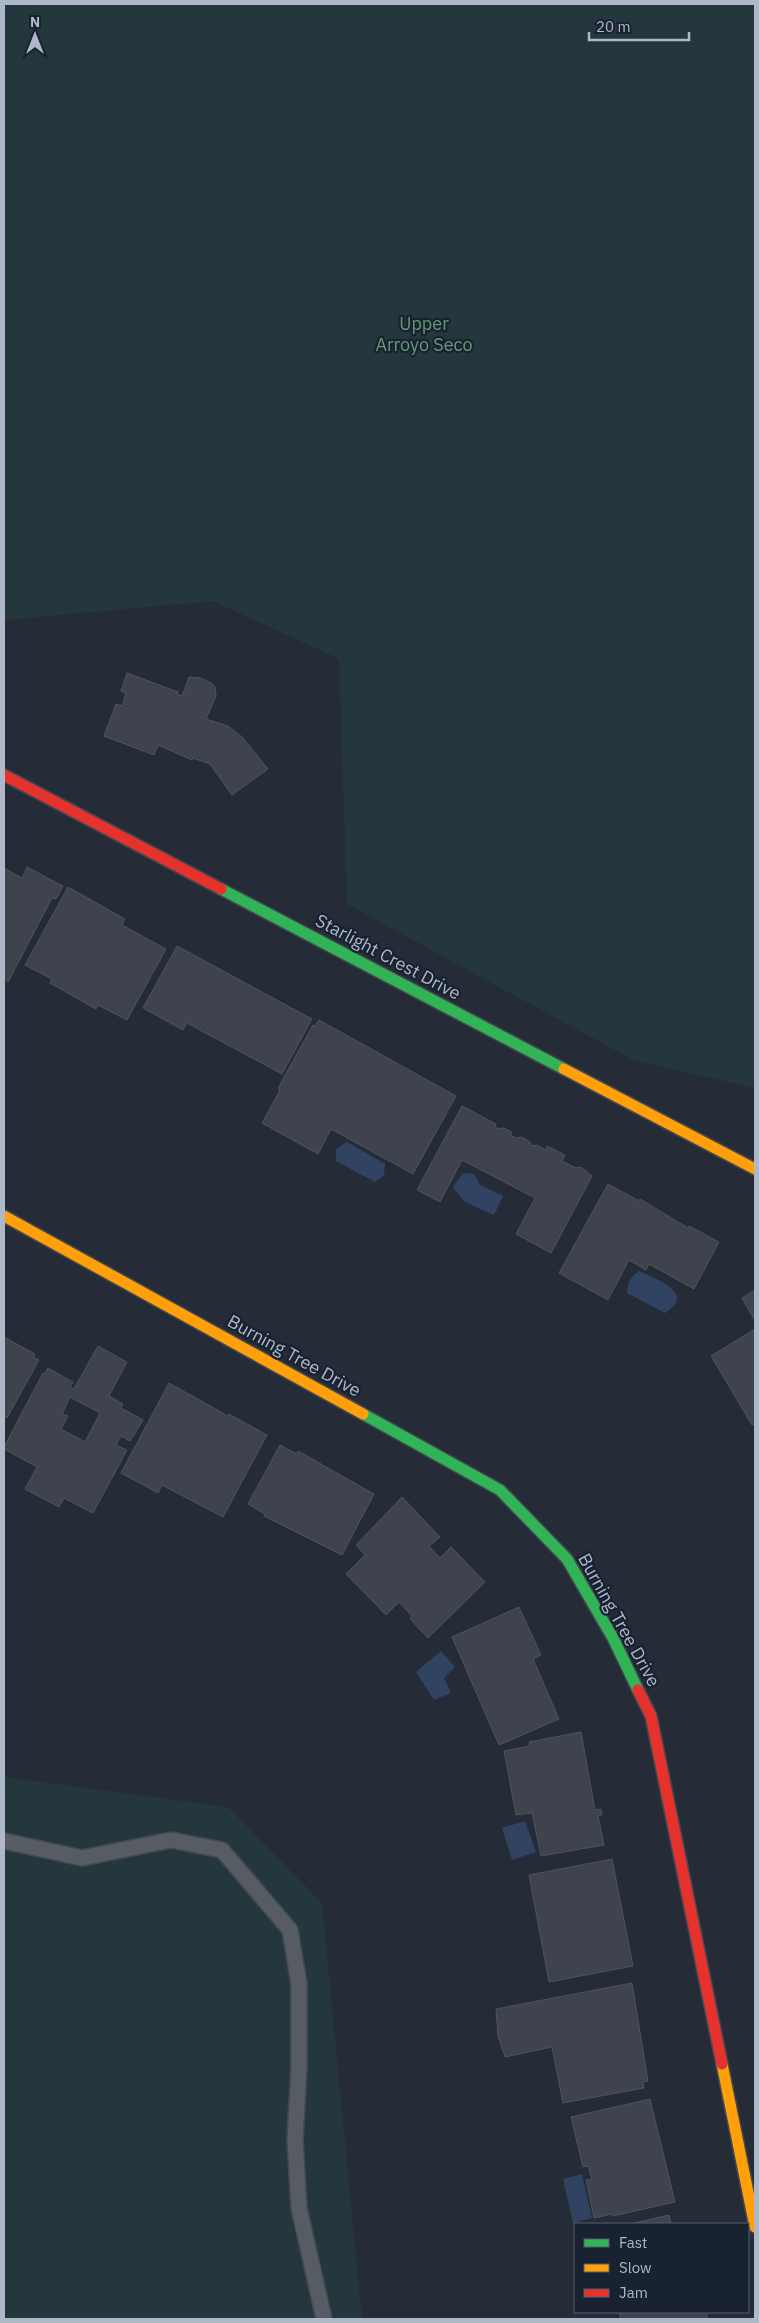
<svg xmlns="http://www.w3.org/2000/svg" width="759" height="2323" font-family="'IBM Plex Sans',sans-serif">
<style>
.green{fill:#23373d}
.water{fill:#304462}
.building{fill:#3e434d;stroke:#4e545e;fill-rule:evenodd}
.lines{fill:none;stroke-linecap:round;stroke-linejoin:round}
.lane-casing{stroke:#43474f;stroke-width:18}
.fast-casing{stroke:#43474f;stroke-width:14}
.slow-casing{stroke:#43474f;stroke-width:14}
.jam-casing{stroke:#43474f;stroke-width:14}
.lane{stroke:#565b64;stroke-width:15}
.fast{stroke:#30b455;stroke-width:11}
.slow{stroke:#ff9f0a;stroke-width:11}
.jam{stroke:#e5322d;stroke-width:11}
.labels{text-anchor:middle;stroke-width:4.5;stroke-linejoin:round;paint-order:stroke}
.park-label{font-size:18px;fill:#639c72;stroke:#192231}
.street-label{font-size:18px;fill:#afb8c9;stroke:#192231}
</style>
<rect width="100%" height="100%" fill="#262c37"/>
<g class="green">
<polygon points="4,4 755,4 755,1088 633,1060 347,904 339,659 213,601 4,620"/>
<polygon points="4,1777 228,1807 322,1903 362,2319 4,2319"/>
</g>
<g class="water">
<polygon points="347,1142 385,1164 384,1175 375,1182 336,1161 336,1149"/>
<polygon points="463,1173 474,1174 480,1185 503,1196 494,1215 465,1202 453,1187"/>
<path d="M 639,1271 C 655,1279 698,1293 665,1313 L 627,1293 C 628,1282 630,1277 639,1271 Z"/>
<polygon points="441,1651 455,1667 444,1678 451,1693 434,1700 416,1672"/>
<polygon points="525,1821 536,1852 512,1860 502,1828"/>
<polygon points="582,2174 592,2218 573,2223 563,2179"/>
</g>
<g class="building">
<polygon points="127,673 178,692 177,694 182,696 189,677 200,678 210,682 215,687 216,696 206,719 228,726 242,737 268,769 232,795 210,764 193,758 192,760 158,745 154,755 104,736 116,704 122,706 126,694 121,691"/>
<polygon points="27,867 63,886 56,899 52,898 8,982 4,979 4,868 22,878"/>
<polygon points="68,887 125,919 122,925 166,949 127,1020 98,1005 96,1009 50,983 52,979 25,965"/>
<polygon points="177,946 312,1019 282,1074 187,1023 183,1030 143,1008"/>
<polygon points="319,1020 456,1096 413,1174 331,1129 318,1154 262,1123 280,1090 278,1088 313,1025 315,1026"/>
<polygon points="462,1106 496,1124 495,1127 499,1129 503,1128 511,1131 511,1135 516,1138 522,1137 530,1142 531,1146 536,1145 546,1150 547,1146 565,1155 562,1161 576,1168 581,1167 592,1176 551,1253 516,1234 535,1198 462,1160 440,1202 417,1190"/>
<polygon points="608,1184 639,1201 640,1199 688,1228 689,1226 719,1242 694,1289 649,1264 646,1270 629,1260 608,1300 559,1273"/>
<polygon points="755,1290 755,1321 742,1298"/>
<polygon points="755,1329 755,1423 752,1425 711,1356"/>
<polygon points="4,1337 35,1354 33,1357 39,1360 7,1418 4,1416"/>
<path d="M 98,1346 L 127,1362 L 109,1396 L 123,1404 L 121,1408 L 143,1420 L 130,1441 L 121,1436 L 116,1445 L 127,1450 L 93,1513 L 64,1498 L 59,1507 L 25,1489 L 37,1467 L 4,1449 L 4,1447 L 43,1373 L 45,1374 L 48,1368 L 73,1382 L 70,1387 L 74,1389 ZM 70,1397 L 100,1413 L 85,1442 L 61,1429 L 68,1416 L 62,1414 Z"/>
<polygon points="169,1383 228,1416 229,1414 267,1435 223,1517 162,1485 158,1493 121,1473"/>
<polygon points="280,1445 297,1454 298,1451 374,1494 342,1555 264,1516 265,1514 248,1504"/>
<polygon points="402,1497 440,1537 429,1546 440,1558 451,1547 485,1582 428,1638 410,1619 412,1616 399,1602 386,1615 346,1574 365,1555 356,1545"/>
<polygon points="519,1607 541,1655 533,1659 559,1719 499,1745 452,1637"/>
<polygon points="581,1732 595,1810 601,1809 602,1815 598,1816 604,1845 541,1856 532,1813 516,1815 504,1751 530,1746 529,1742"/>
<polygon points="612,1859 633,1966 549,1982 529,1875"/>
<polygon points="632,1983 648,2081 643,2082 644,2088 563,2103 552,2047 505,2057 498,2036 496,2009"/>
<polygon points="650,2099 675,2202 613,2216 612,2214 594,2218 586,2180 592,2179 588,2166 583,2167 571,2117"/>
<polygon points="669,2215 671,2224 630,2224"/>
<polygon points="619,2312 706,2312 708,2319 621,2319"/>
</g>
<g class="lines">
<g class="lane-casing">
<polyline id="lane" points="4,1841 82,1858 171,1840 222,1850 290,1930 299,1984 299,2067 295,2140 299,2208 324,2319"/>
</g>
<g class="fast-casing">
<g id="fast">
<polyline points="221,889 564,1069"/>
<polyline points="363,1414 500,1490 567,1559 613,1638 638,1690"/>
</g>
</g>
<g class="slow-casing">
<g id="slow">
<polyline points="564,1069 755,1169"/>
<polyline points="4,1216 363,1414"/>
<polyline points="722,2064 755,2227"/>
</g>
</g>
<g class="jam-casing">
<g id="jam">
<polyline points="4,775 221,889"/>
<polyline points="638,1690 651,1716 722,2064"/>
</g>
</g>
<use href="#lane" class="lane"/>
<use href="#fast" class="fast"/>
<use href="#slow" class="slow"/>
<use href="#jam" class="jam"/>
</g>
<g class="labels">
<g class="park-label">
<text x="424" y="330">Upper<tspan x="424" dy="21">Arroyo Seco</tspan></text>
</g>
<g class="street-label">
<text transform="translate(388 957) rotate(28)" y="6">Starlight Crest Drive</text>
<text transform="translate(294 1356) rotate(29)" y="6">Burning Tree Drive</text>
<text transform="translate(619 1620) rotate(61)" y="6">Burning Tree Drive</text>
</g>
</g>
<rect width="759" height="2323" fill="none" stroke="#afb8c9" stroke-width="10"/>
<rect x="574" y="2223" width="175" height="90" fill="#192231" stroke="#555e6e"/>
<rect x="584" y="2239" width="25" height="8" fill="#30b455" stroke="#555e6e"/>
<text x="619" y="2248" font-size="15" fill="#afb8c9">Fast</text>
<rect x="584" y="2264" width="25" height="8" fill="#ff9f0a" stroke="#555e6e"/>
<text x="619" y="2273" font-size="15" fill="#afb8c9">Slow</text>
<rect x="584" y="2289" width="25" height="8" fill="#e5322d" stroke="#555e6e"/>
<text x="619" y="2298" font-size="15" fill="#afb8c9">Jam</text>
<g transform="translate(35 35)" stroke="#192231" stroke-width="4" paint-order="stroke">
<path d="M0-4L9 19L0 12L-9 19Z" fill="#afb8c9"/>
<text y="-8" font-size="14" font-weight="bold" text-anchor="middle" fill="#afb8c9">N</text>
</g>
<path d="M589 32v8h100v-8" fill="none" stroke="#afb8c9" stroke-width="2.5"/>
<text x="596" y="32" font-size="15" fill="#afb8c9" stroke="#192231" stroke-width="4" paint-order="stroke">20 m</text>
</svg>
